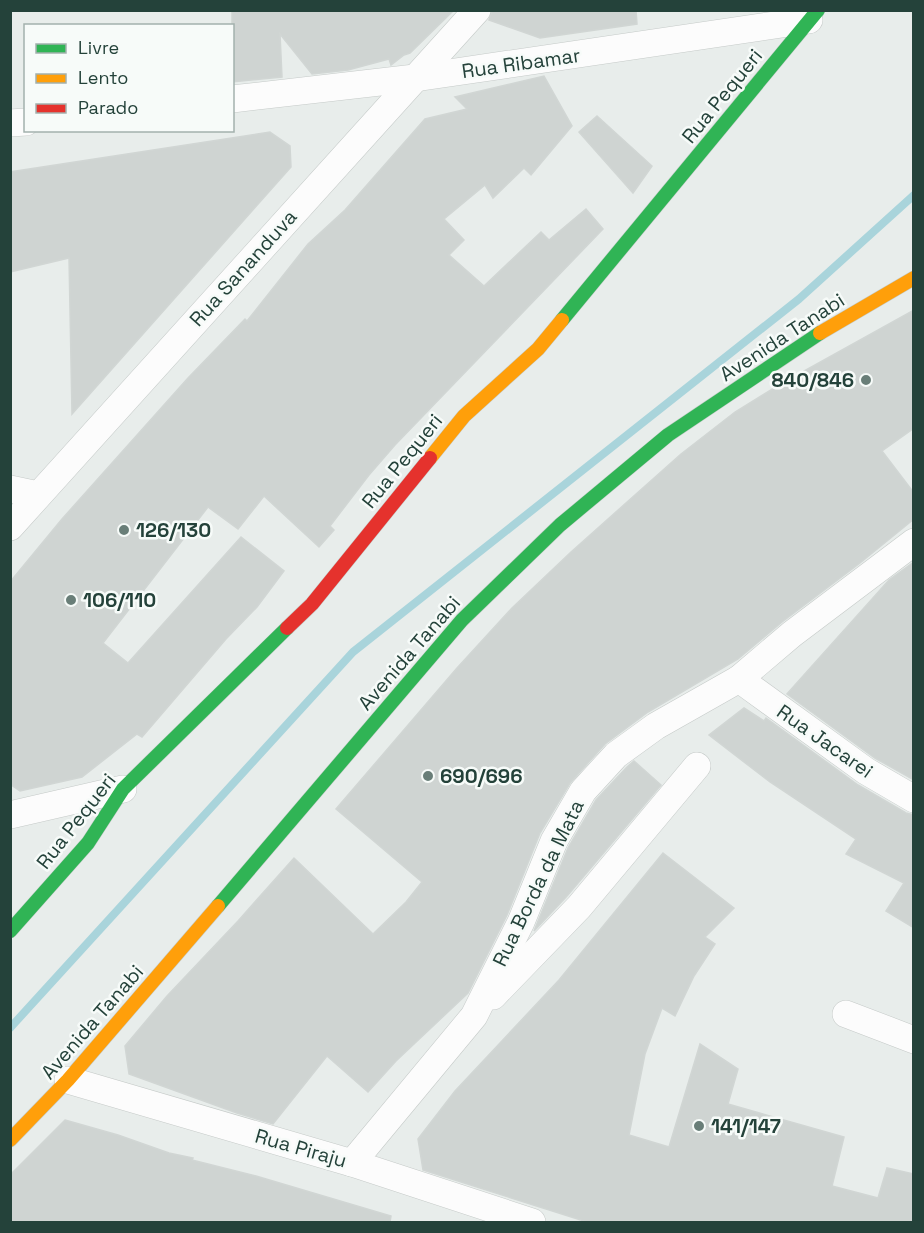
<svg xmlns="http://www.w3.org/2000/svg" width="924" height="1233" font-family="'Space Grotesk',sans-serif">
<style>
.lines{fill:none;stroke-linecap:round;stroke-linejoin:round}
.stream{stroke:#a9d4db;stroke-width:8}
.building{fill:#cfd4d2;stroke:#d1d6d4;stroke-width:1.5}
.street-casing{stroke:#c5cac8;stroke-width:28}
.fast-casing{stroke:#c3cbc8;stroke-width:15}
.slow-casing{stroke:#c3cbc8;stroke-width:15}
.jam-casing{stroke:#c3cbc8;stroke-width:15}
.street{stroke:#fcfcfc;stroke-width:27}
.fast{stroke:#30b455;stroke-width:14}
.slow{stroke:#ff9f0a;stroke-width:14}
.jam{stroke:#e5322d;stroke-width:14}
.poi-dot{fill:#697e78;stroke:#f7fbf9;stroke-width:2}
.labels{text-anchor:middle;stroke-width:5;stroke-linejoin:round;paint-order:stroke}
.street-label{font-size:20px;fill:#24423a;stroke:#f7fbf9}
.poi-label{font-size:20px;font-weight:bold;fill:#24423a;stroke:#f7fbf9;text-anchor:start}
</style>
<rect width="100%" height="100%" fill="#e8edeb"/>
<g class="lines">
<polyline class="stream" points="10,1028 353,652 799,299 914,195"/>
</g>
<g class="building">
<polygon points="232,10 454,10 410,53 404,55 391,65 389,59 348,70 312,74 280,34 282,77 232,82"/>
<polygon points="492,10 636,10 637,24 540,38 489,20"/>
<polygon points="544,76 572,126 531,175 524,168 493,198 485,185 444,219 464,240 449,255 484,286 541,232 549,240 586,209 603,229 395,445 369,475 330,526 334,530 319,547 264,496 238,529 208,507 103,643 128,663 241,537 284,571 257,607 226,639 142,737 137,734 82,777 20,791 10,784 10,582 62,519 188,378 245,319 247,321 308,244 345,210 425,119 467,109 455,97"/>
<polygon points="597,116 652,166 633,193 579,132"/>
<polygon points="270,132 290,146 291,167 72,414 69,258 10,272 10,172"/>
<polygon points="914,310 914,428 882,451 914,493 914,519 860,563 782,622 738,659 648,712 605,744 570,783 540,833 507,915 468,993 396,1061 368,1092 327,1056 273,1124 237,1113 129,1074 125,1046 167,996 238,921 294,858 373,934 406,902 422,882 336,809 457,668 512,608 571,552 681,454 735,412 779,385"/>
<polygon points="914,562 914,780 875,758 787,694 889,580"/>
<polygon points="744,708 764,721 766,718 858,785 906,813 914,815 914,928 886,911 904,883 846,854 856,839 770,782 709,735"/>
<polygon points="634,761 661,785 567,896 534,931 568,848 596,800 627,767"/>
<polygon points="663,853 734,908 705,937 715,944 694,976 675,1016 662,1008 645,1054 629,1135 669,1147 700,1044 738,1069 728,1104 844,1137 832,1186 878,1198 887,1168 914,1174 914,1222 587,1222 423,1170 418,1139 455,1091 559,980"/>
<polygon points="65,1120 118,1135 169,1153 193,1158 192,1160 256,1176 391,1216 390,1222 10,1222 10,1175"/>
</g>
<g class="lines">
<g class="street-casing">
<g id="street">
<polyline points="232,99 415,78 809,20"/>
<polyline points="10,123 26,122"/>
<polyline points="10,489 38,495"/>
<polyline points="10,527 477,10"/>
<polyline points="739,679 866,771 914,799"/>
<polyline points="10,815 123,789"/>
<polyline points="493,996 579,907 697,766"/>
<polyline points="846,1014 914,1040"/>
<polyline points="68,1080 352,1163 532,1222"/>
<polyline points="352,1163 474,1016 521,922 554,841 583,791 616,755 656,726 739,679 792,634 914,542"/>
</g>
</g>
<g class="fast-casing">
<g id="fast">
<polyline points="562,320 818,10"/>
<polyline points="218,906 462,620 560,525 668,435 820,333"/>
<polyline points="10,931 88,843 123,789 287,628"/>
</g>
</g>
<g class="slow-casing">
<g id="slow">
<polyline points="820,333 914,278"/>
<polyline points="430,458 464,416 538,349 562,320"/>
<polyline points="10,1140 68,1080 218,906"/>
</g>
</g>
<g class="jam-casing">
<polyline id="jam" points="287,628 312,604 430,458"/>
</g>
<use href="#street" class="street"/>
<use href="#fast" class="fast"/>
<use href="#slow" class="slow"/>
<use href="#jam" class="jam"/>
</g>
<g class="poi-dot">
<circle cx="866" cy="380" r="6"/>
<circle cx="124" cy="530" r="6"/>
<circle cx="71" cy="600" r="6"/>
<circle cx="428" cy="776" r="6"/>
<circle cx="699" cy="1126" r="6"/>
</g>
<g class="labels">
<g class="street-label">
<text transform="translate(521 63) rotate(-8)" y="7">Rua Ribamar</text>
<text transform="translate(722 96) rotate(-51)" y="7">Rua Pequeri</text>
<text transform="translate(243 268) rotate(-48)" y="7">Rua Sananduva</text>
<text transform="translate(782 337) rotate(-33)" y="7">Avenida Tanabi</text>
<text transform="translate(402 461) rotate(-51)" y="7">Rua Pequeri</text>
<text transform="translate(409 653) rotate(-49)" y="7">Avenida Tanabi</text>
<text transform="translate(825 741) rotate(35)" y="7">Rua Jacarei</text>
<text transform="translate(76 821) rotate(-52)" y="7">Rua Pequeri</text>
<text transform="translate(538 883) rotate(-64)" y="7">Rua Borda da Mata</text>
<text transform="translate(92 1022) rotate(-49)" y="7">Avenida Tanabi</text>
<text transform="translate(301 1148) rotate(16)" y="7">Rua Piraju</text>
</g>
<g class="poi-label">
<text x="854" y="387" text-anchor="end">840/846</text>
<text x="136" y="537">126/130</text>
<text x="83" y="607">106/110</text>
<text x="440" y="783">690/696</text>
<text x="711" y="1133">141/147</text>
</g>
</g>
<rect width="924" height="1233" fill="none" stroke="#24423a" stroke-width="24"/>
<rect x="24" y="24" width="210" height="108" fill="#f7fbf9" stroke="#a3b1ad" stroke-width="1.5"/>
<rect x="36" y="44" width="30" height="9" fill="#30b455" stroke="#a3b1ad" stroke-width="1.5"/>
<text x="78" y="54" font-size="18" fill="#24423a">Livre</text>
<rect x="36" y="74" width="30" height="9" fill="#ff9f0a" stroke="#a3b1ad" stroke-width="1.5"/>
<text x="78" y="84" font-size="18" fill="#24423a">Lento</text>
<rect x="36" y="104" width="30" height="9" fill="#e5322d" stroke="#a3b1ad" stroke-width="1.5"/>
<text x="78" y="114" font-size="18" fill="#24423a">Parado</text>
</svg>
